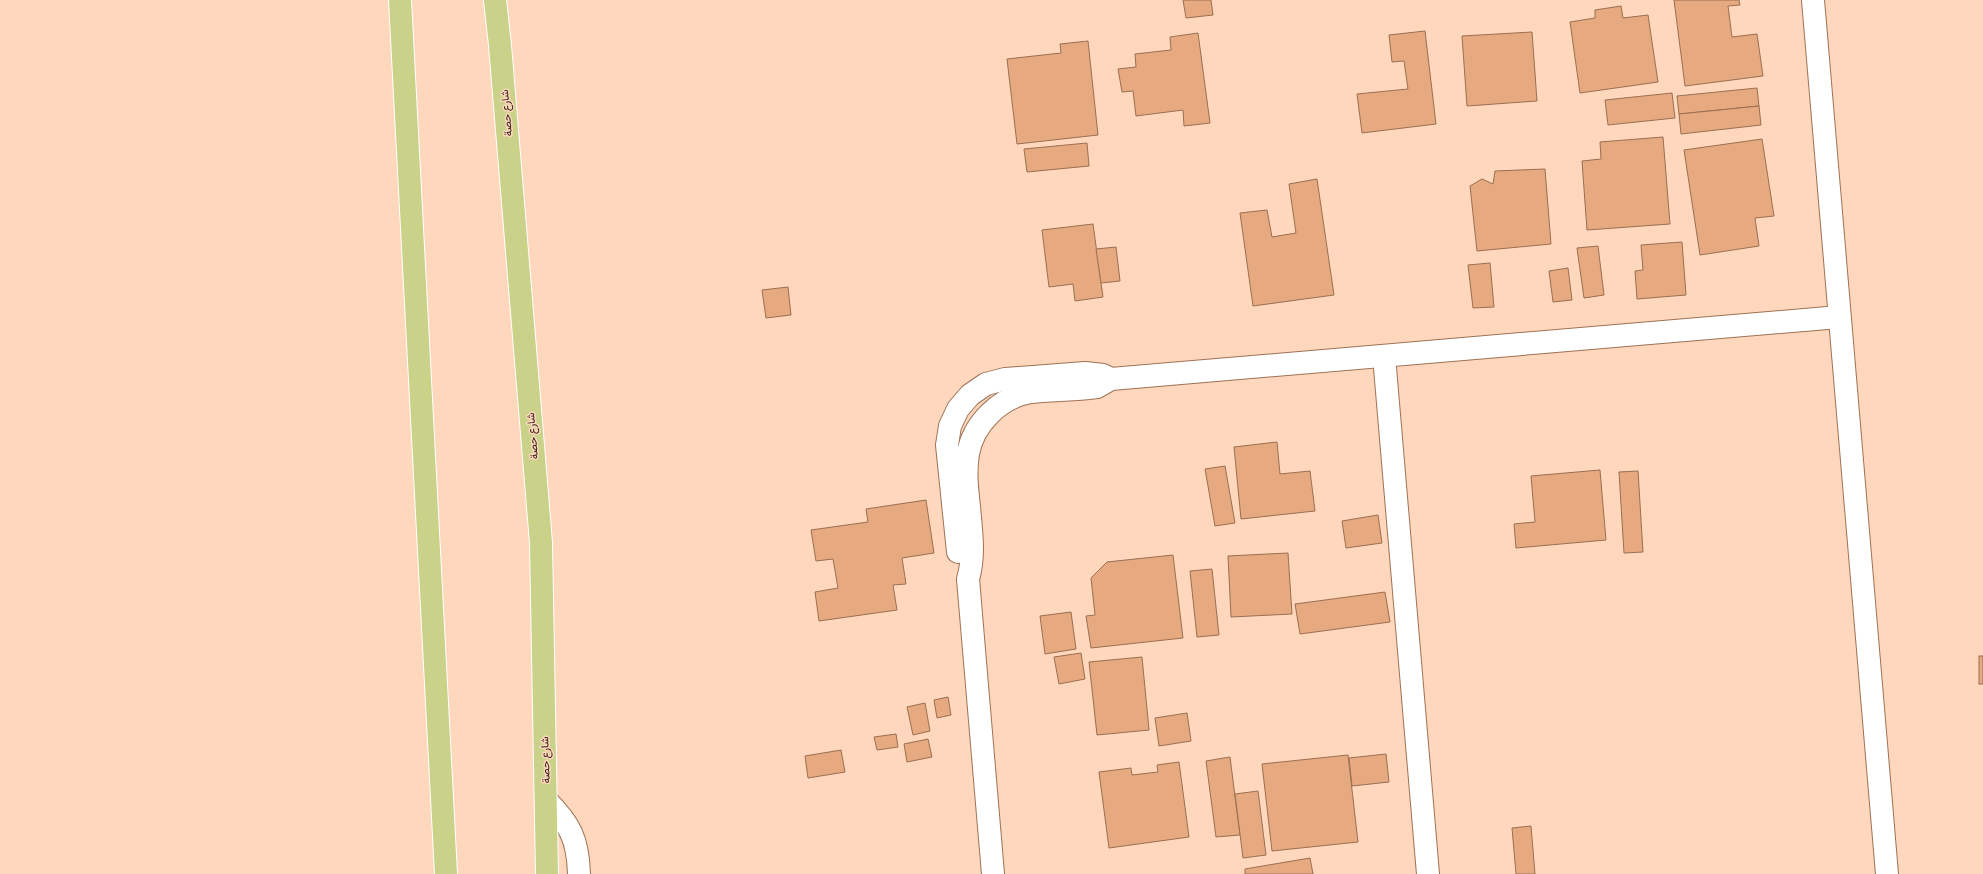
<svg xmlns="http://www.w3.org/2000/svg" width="1983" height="874" font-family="Literata,Vazirmatn,serif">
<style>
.building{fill:#e7a97f;stroke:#9a6f52}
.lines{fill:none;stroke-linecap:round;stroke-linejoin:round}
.minor-casing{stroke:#9d7255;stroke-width:24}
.tertiary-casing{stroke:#9d7255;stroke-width:24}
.primary-casing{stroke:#fff;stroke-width:24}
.minor{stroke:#fff;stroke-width:22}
.tertiary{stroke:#fff;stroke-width:22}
.primary{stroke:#cad189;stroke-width:22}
.labels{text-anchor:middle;stroke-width:3;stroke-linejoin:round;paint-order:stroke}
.street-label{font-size:11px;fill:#342216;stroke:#fed7bd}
</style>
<rect width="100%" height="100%" fill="#fed7bd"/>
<g class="building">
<polygon points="1183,0 1211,0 1213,15 1186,18"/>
<polygon points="1674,0 1739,0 1740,5 1728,6 1732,37 1757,34 1763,76 1685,86"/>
<polygon points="1621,6 1623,18 1648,15 1658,82 1580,93 1570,22 1595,18 1595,10"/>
<polygon points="1425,31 1436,124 1362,133 1357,94 1408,89 1404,61 1392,62 1389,35"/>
<polygon points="1532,32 1537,101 1467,106 1462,36"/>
<polygon points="1198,33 1210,123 1184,126 1183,110 1136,116 1133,91 1122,92 1118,69 1136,67 1135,54 1171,50 1170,37"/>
<polygon points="1088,41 1098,135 1017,144 1007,59 1061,53 1060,44"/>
<polygon points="1757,88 1759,106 1679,114 1677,96"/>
<polygon points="1672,93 1675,118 1608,125 1605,100"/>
<polygon points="1759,106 1761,125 1681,134 1679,114"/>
<polygon points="1663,137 1670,224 1587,230 1582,161 1601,159 1600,142"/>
<polygon points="1762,139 1774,216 1755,218 1759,246 1700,255 1684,150"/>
<polygon points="1087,143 1089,166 1027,172 1024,149"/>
<polygon points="1545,169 1551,244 1477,251 1470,186 1482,179 1493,184 1495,171"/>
<polygon points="1317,179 1334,295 1253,306 1240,213 1267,210 1272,237 1296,233 1289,184"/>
<polygon points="1093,224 1103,297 1075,301 1073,284 1049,287 1042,230"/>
<polygon points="1682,242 1686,295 1637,299 1635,271 1643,270 1641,245"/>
<polygon points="1598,246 1604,295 1584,298 1577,248"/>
<polygon points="1116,247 1120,281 1101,283 1096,249"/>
<polygon points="1490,263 1494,307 1473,308 1468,265"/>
<polygon points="1568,268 1572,300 1553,302 1549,271"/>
<polygon points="788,287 791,315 766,318 762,290"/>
<polygon points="1277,442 1280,474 1310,471 1315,511 1241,519 1234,447"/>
<polygon points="1225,466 1235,523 1215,526 1205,469"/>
<polygon points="1600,470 1606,540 1516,548 1514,524 1535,522 1531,476"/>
<polygon points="1638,471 1643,552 1624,553 1619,472"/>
<polygon points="926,500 934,553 902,558 906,584 893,585 897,610 819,621 815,592 838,588 833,559 816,561 811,530 868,522 866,509"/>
<polygon points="1378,515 1382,543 1346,548 1342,521"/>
<polygon points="1288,553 1292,614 1231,617 1228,556"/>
<polygon points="1173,555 1183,638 1091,648 1086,616 1095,615 1091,578 1107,562"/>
<polygon points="1212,569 1219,635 1197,637 1190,571"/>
<polygon points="1385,592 1390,622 1300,634 1295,604"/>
<polygon points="1071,612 1076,649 1045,654 1040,616"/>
<polygon points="1081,653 1085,679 1059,684 1054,657"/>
<rect x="1979" y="656" width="4" height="28"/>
<polygon points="1142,657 1149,730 1097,735 1089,662"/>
<polygon points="948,697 951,715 937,718 934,700"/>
<polygon points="925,703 930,731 913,735 907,707"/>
<polygon points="1187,713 1191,741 1159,746 1155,718"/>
<polygon points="896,734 898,747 877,750 874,737"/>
<polygon points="928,739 932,757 907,762 904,744"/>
<polygon points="841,750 845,772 808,778 805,756"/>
<polygon points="1386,754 1389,782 1352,786 1349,758"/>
<polygon points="1348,755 1358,842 1272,851 1262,764"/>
<polygon points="1230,757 1240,835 1216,837 1206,761"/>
<polygon points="1179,762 1189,837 1109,848 1099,772 1131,768 1132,775 1158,772 1157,765"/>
<polygon points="1258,791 1266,855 1243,858 1235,794"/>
<polygon points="1531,826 1535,874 1516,874 1512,828"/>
<polygon points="1310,858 1313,874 1245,874 1245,869"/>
</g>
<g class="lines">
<g class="minor-casing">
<g id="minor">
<polyline points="1813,0 1887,874"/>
<polyline points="1384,356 1428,874"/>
<polyline points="958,552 947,445 950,426 958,409 970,395 986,384 1005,379 1085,373 1103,375 1111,379"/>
<path d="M 993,874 L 968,579 C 975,555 971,531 969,506 C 967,489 965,472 968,454 C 973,424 1000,397 1031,392 C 1050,390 1070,390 1089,388 L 1097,387 L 1111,379 L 1839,317"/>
</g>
</g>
<g class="tertiary-casing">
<path id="tertiary" d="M 546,800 C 570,824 578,839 579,874"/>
</g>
<g class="primary-casing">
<g id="primary">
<polyline points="400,0 446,874"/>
<polyline points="495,0 500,45 541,543 547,874"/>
</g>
</g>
<use href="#minor" class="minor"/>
<use href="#tertiary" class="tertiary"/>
<use href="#primary" class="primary"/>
</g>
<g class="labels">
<g class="street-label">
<text transform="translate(506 113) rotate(-95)" y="4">شارع حصة</text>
<text transform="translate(532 436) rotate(-95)" y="4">شارع حصة</text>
<text transform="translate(545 760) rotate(-92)" y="4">شارع حصة</text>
</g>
</g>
</svg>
